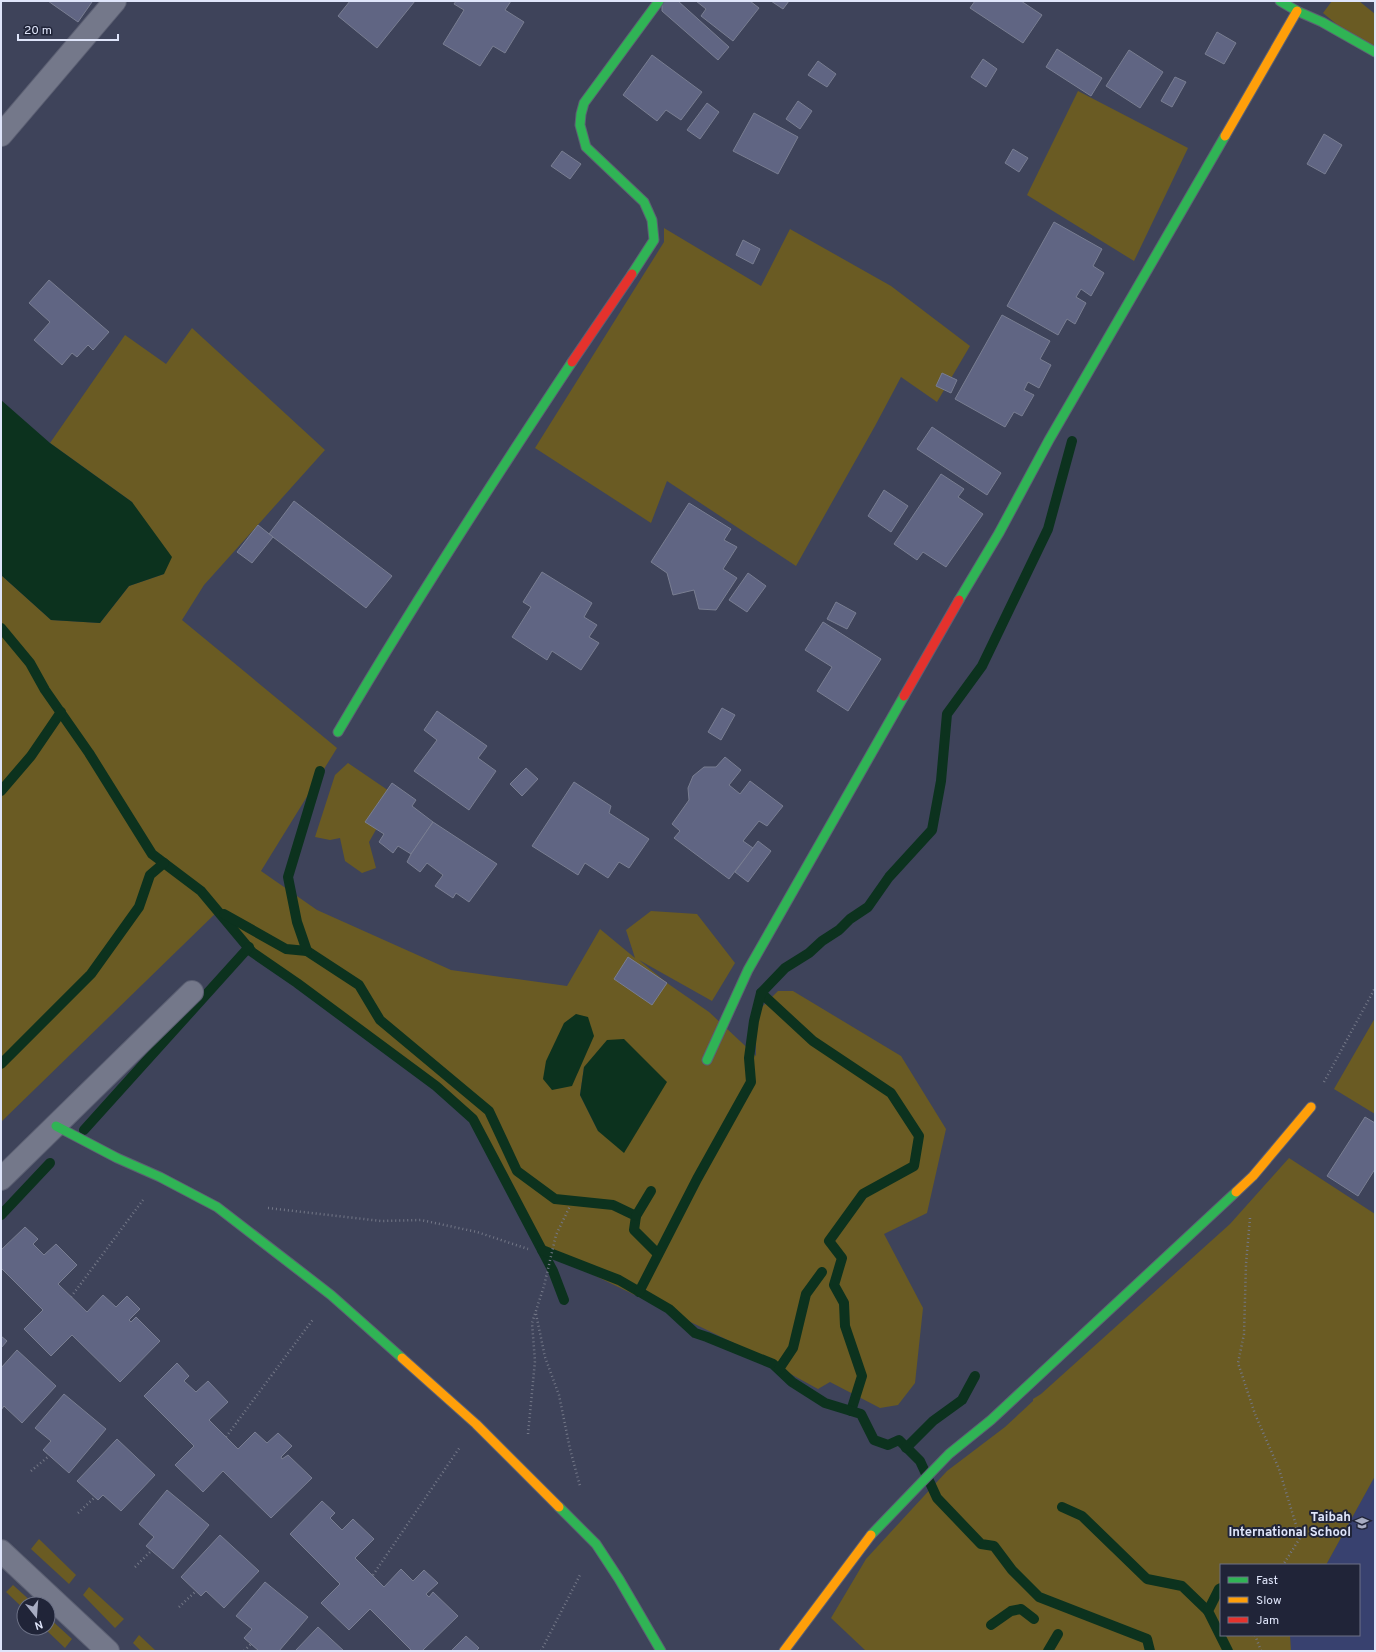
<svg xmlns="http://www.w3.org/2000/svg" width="1376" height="1652" font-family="Overpass,sans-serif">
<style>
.built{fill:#38416f}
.green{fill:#6a5b23;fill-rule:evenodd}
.water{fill:#0c321e}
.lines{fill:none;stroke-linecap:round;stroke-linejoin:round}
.stream{stroke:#0c321e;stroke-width:10}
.building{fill:#606583;stroke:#797e92}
.street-casing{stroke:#5c6073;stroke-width:24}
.fast-casing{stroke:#5c6073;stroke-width:11}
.slow-casing{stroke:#5c6073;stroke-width:11}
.jam-casing{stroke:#5c6073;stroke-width:11}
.path{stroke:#747888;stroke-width:2.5;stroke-dasharray:1 3;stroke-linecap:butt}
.street{stroke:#74788a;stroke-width:22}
.fast{stroke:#30b455;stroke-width:9}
.slow{stroke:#ff9f0a;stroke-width:9}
.jam{stroke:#e5322d;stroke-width:9}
.labels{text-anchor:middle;stroke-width:4;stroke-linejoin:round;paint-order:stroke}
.poi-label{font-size:13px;font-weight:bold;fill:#dfe5fa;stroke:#202438;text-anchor:end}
</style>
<rect width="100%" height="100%" fill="#3e435a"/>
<polygon class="built" points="1375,1476 1375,1651 1291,1651 1290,1635 1359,1635 1359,1565 1326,1565"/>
<g class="green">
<polygon points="1332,1 1359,1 1375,14 1375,56 1323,13"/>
<polygon points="1078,91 1188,148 1134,261 1027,195"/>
<polygon points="664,228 761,286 790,229 891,286 970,346 937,402 901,377 875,426 796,566 667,481 651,523 535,448 664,242"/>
<path d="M 192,328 L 325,450 L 204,585 L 182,620 L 337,748 L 261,871 L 317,910 L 451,970 L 567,986 L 600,929 L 635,958 L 626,930 L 651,911 L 697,914 L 735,963 L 712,1001 L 639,960 L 667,983 L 709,1012 L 756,1056 L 756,1013 L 778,991 L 793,991 L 901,1056 L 946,1129 L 927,1213 L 884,1234 L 923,1308 L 915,1383 L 898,1405 L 880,1408 L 830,1382 L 818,1389 L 740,1346 L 542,1250 L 473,1119 L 436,1086 L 249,947 L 218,911 L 1,1122 L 1,575 L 51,620 L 100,623 L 129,586 L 164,574 L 132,502 L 50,443 L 125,335 L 166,364 ZM 168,867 L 201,891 L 215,908 L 214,908 ZM 584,1067 L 598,1131 L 580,1095 Z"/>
<polygon points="348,763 392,793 382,819 369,842 376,868 362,873 345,861 340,838 330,840 315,837 335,775"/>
<polygon points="1375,1018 1375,1114 1334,1089"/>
<polygon points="1289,1158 1375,1214 1375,1476 1326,1565 1221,1565 1221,1635 1290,1635 1291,1651 866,1651 831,1618 866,1559 947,1471 1005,1427 1033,1401 1033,1399 1041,1394 1230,1224"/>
<polygon points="39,1539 76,1575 69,1584 31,1549"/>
<polygon points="13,1585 34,1604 24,1604 24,1609 6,1592"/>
<polygon points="89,1587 124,1619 115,1628 83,1595"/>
<polygon points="48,1617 72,1639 65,1648 44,1628 48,1628"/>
<polygon points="139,1635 156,1651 141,1651 133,1643"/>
</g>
<g class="water">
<polygon points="1,400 50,443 132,502 172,557 164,574 129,586 100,623 51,620 1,575"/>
<polygon points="576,1014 588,1017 594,1036 572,1086 552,1090 543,1079 546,1061 564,1023"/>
<polygon points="624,1039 667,1082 624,1153 598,1131 580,1095 584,1067 607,1040"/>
</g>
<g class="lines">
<g class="stream">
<polyline points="1,628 30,663 45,690 89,753 152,854 201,891 252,952 297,983 436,1086 473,1119 553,1271 564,1300"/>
<polyline points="1,791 31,756 61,712"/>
<polyline points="224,914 286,949 307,951 359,985 380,1020 489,1111 517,1171 555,1199 613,1205 636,1216 634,1230 658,1254"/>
<polyline points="307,951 297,922 288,877 320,771"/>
<polyline points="761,993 813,1041 891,1093 919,1136 914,1166 863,1194 829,1241 842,1258 834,1285 844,1303 845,1326 862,1376 851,1411"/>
<polyline points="1,1064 91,974 139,907 150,875 164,863"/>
<polyline points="84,1130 249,947"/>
<polyline points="1,1215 50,1163"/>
<polyline points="636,1216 651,1191"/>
<polyline points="542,1250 619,1280 669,1309 695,1333 707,1337 773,1364 792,1382 825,1403 861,1414 874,1440 888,1445 899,1440 920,1461 937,1498 981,1544 994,1546 1012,1570 1039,1597 1147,1639 1150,1651"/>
<polyline points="639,1292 697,1179 751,1082 749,1058 754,1021 761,993 785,968 809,953 822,941 839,930 850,919 868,907 889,877 932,830 941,781 947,714 982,666 1048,529 1072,441"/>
<polyline points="779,1369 793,1348 806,1294 822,1272"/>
<polyline points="906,1448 933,1421 962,1400 975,1376"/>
<polyline points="1062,1507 1082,1516 1147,1579 1182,1586 1208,1611"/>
<polyline points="1221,1588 1219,1589 1208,1611 1228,1651"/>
<polyline points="991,1625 1011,1611 1021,1609 1034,1619"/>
<polyline points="1048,1651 1058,1634"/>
</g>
</g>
<g class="building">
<polygon points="48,1 92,1 92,2 78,22"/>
<polygon points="350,1 415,1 377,48 338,16"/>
<polygon points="456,1 511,1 505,10 524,22 505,53 493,46 480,66 443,44 464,10 454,4"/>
<polygon points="662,1 678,1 729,47 718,60 662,11"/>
<polygon points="696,1 750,1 759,8 733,41 701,16 706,9"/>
<polygon points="771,1 789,1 783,9"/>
<polygon points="975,1 1021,1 1042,15 1023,43 970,8"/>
<polygon points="1217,32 1236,43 1224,64 1205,54"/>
<polygon points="1057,49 1102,78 1091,96 1046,67"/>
<polygon points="1129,50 1163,72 1140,108 1106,86"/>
<polygon points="652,55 702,92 681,120 666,110 657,121 623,95"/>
<polygon points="983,59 997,69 986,87 971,77"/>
<polygon points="818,61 836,74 827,87 808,75"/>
<polygon points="1175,77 1186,82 1172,107 1161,101"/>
<polygon points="798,101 812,111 800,129 786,119"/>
<polygon points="707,103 719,112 700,139 687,130"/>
<polygon points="754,113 798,137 778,174 733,151"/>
<polygon points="1324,134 1342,145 1325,174 1307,164"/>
<polygon points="1013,149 1028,158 1019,172 1005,163"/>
<polygon points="562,151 581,164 570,179 551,166"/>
<polygon points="1054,222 1102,249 1093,266 1104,273 1091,296 1081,289 1076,297 1086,303 1075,324 1067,319 1058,335 1007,306"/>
<polygon points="743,240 760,249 753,264 736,255"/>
<polygon points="49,280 109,332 93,350 88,345 77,357 72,353 62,365 34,340 50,322 29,303"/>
<polygon points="1002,315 1050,341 1040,359 1051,365 1039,388 1028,382 1024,390 1034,395 1022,416 1014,412 1005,427 955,399"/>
<polygon points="942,373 957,380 951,393 936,386"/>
<polygon points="932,427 1001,473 987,495 917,449"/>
<polygon points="941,474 964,489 958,497 983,514 946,567 923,552 917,560 894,544"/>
<polygon points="884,490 908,506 891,532 868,516"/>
<polygon points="294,501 392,576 366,608 269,534"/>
<polygon points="689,503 731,529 724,540 737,547 723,569 737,578 716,610 699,609 694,590 673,595 667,573 651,562"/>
<polygon points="258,525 273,537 252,563 237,552"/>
<polygon points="542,572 592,603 584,617 597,625 589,637 599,643 581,670 552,651 547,660 512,637 531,607 523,602"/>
<polygon points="748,573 766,586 747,612 729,600"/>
<polygon points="836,602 856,613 847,629 827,619"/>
<polygon points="823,622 881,659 848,711 817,691 832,667 805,650"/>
<polygon points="722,708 735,715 721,740 708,732"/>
<polygon points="437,711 487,746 478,758 496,771 469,810 414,771 437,740 424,730"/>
<polygon points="725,757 741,770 729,785 740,794 750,781 783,806 767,826 759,821 743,841 753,848 729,879 674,838 680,831 672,824 689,800 688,788 693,776 704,767 716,767"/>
<polygon points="526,768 538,779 522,796 510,784"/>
<polygon points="574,782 611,806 609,813 649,839 629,868 619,862 608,878 585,863 578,875 532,846"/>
<polygon points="392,783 416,800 412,806 433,822 411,854 398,846 393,853 379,842 384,834 365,822"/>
<polygon points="433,822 497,864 469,902 456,893 453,898 435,886 443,875 427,863 420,872 407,862 411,854"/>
<polygon points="758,841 771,851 748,882 735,872"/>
<polygon points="628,957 667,983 652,1005 614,979"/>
<polygon points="1365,1117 1375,1123 1375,1169 1358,1196 1327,1176"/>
<polygon points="25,1227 38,1239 33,1244 44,1255 56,1244 77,1265 58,1284 87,1312 103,1295 116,1307 127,1296 140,1309 129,1320 131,1322 136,1317 160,1341 120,1382 72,1335 51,1356 24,1329 43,1310 1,1268 1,1250"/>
<polygon points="1,1336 7,1341 1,1348"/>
<polygon points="17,1350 56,1386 22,1423 4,1406 1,1410 1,1368"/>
<polygon points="177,1363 189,1376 184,1381 196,1392 208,1381 228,1402 209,1420 238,1449 255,1432 267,1443 278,1433 292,1446 281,1457 282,1459 288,1455 312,1478 271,1518 223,1471 203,1492 175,1465 194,1446 144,1396"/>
<polygon points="64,1394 106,1429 69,1473 43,1450 51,1441 35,1428"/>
<polygon points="117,1439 155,1475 121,1511 103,1495 98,1500 77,1481"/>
<polygon points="167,1490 209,1525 173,1569 146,1546 154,1537 139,1524"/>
<polygon points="322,1501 335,1513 330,1518 342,1530 353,1519 374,1539 355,1558 384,1587 401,1569 413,1581 424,1570 438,1583 426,1594 429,1597 433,1592 458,1616 422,1651 412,1651 370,1609 349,1630 321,1603 340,1584 290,1534"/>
<polygon points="220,1535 259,1571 224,1608 206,1591 201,1596 181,1577"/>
<polygon points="265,1582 308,1617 279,1651 259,1651 244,1638 252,1629 236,1616"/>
<polygon points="318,1627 344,1651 295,1651"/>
<polygon points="466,1636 479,1648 476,1651 451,1651"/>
</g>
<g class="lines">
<g class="street-casing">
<g id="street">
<polyline points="1,135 115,1"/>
<polyline points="1,1179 192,992"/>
<polyline points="1,1551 108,1651"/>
</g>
</g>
<g class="fast-casing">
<g id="fast">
<polyline points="1280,1 1297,11 1322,22 1375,52"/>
<polyline points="632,274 654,240 652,220 644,202 586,147 580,125 581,114 584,103 659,1"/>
<polyline points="959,600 999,533 1049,440 1225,136"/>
<path d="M 338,732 C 412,606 491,484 572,362"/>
<polyline points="707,1060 748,970 904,696"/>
<polyline points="56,1126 117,1158 160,1177 217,1207 331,1295 402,1358"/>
<polyline points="559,1507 596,1544 619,1579 661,1651"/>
<polyline points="871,1535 949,1454 991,1420 1236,1192"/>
</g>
</g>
<g class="slow-casing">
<g id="slow">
<polyline points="1225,136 1297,11"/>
<polyline points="1236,1192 1253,1176 1311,1107"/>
<polyline points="402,1358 476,1424 559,1507"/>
<polyline points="784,1651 871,1535"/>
</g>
</g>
<g class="jam-casing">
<g id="jam">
<polyline points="572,362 632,274"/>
<polyline points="904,696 959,600"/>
</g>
</g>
<g class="path">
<polyline points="1324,1082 1375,988"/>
<polyline points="268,1208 381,1221 421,1220 477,1232 528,1249"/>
<polyline points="1250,1218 1246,1264 1244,1334 1238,1363 1255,1414 1279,1469 1300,1538 1283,1565"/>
<polyline points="71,1297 143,1200"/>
<polyline points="536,1314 545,1357 559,1395 570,1449 580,1486"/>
<polyline points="528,1434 535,1361 532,1323 544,1286 556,1235 570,1206"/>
<polyline points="226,1437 314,1318"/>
<polyline points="31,1471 49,1456"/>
<polyline points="78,1513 95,1497"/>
<polyline points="135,1567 151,1551"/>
<polyline points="373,1575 460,1447"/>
<polyline points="179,1607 196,1591"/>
<polyline points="1255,1635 1261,1651"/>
<polyline points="244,1651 251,1644"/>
<polyline points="541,1651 581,1573"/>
</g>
<use href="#street" class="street"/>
<use href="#fast" class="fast"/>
<use href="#slow" class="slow"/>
<use href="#jam" class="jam"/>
</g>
<defs>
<g id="school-bare" transform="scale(1.08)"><path d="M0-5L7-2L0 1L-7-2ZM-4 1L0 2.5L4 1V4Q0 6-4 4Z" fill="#a7acc2" stroke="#202438" stroke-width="2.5" paint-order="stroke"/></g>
</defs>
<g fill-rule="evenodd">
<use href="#school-bare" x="1362" y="1523"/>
</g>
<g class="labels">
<g class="poi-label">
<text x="1351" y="1521">Taibah<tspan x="1351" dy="15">International School</tspan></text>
</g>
</g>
<rect width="1376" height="1652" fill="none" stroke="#dfe5fa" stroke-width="4"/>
<rect x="1220" y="1564" width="140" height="72" fill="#202438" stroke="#6c7186"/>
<rect x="1228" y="1577" width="20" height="6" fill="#30b455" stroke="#6c7186"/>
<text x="1256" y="1584" font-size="12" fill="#dfe5fa">Fast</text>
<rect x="1228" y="1597" width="20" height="6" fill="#ff9f0a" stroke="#6c7186"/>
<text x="1256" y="1604" font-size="12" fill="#dfe5fa">Slow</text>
<rect x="1228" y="1617" width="20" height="6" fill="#e5322d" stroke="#6c7186"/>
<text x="1256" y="1624" font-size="12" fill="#dfe5fa">Jam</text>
<g transform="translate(36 1616) rotate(163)"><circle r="19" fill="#202438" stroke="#6c7186"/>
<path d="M0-3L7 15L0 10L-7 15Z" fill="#a7acc2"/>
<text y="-6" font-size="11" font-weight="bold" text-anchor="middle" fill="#dfe5fa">N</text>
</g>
<path d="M18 34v6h100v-6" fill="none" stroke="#dfe5fa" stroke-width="2"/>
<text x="24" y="34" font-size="12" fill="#dfe5fa" stroke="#202438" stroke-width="3" paint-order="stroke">20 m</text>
</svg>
